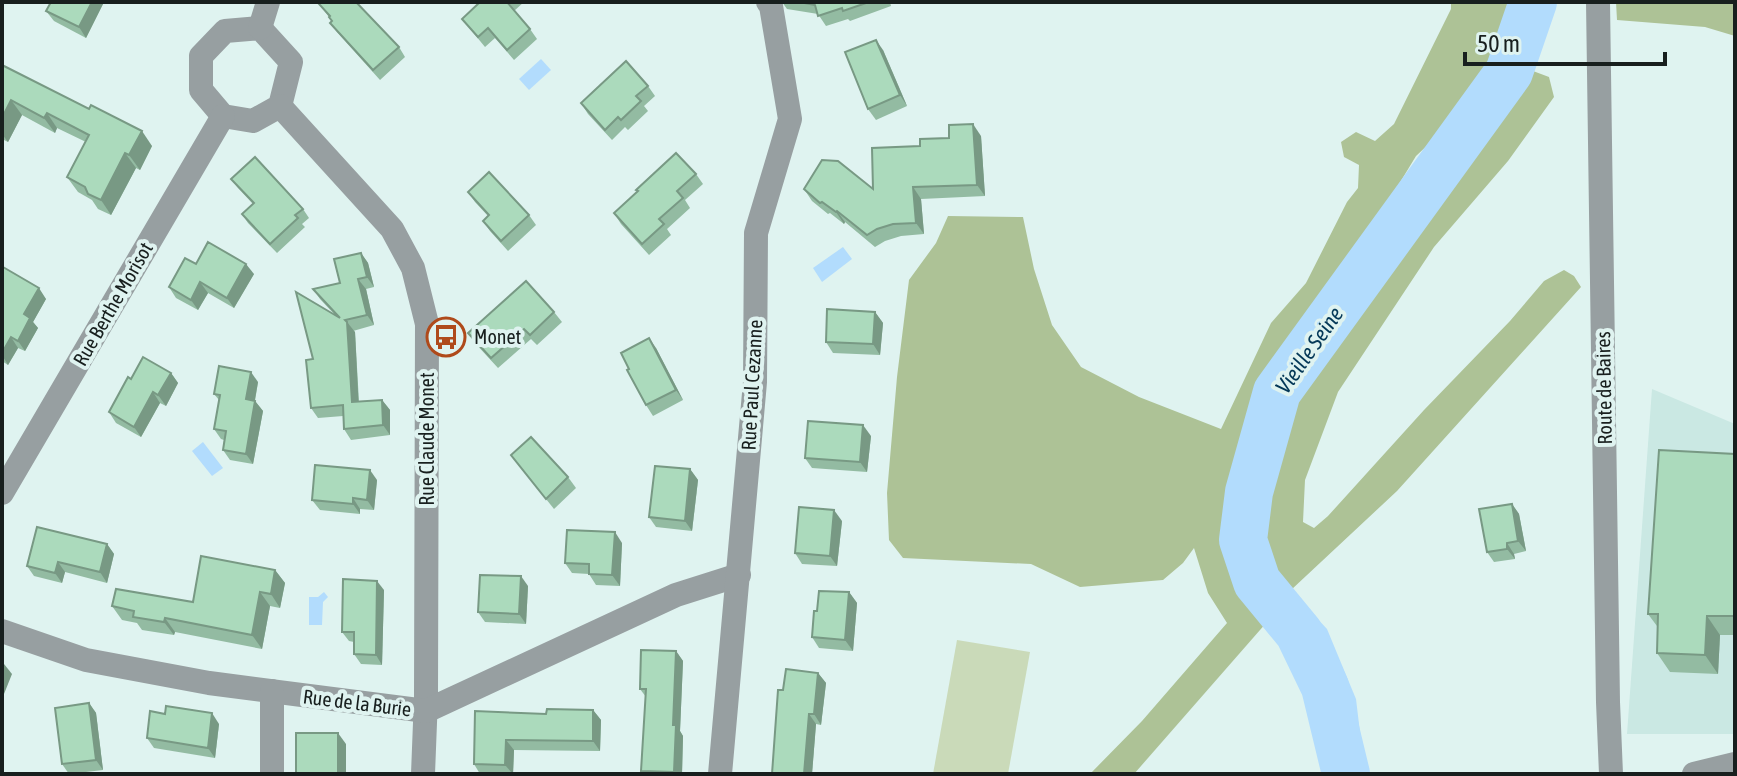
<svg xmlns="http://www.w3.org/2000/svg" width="1737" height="776" font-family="'Asap Condensed',sans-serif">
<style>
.built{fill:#cae8e3}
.green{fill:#cadab9}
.forest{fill:#adc296}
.water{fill:#b2dcfd}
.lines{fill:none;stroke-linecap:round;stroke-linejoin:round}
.river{stroke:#b2dcfd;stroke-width:48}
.minor{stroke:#979fa1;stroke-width:24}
.wall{fill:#93bba2}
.shaded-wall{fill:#789984}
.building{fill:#abdabc;stroke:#789984;stroke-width:2}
.labels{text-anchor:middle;stroke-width:8;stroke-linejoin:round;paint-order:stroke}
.street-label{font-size:20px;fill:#181f1e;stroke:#dff3f0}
.poi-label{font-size:20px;fill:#181f1e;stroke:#dff3f0;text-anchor:start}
.water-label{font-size:22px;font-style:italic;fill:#043857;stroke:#dff3f0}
</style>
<rect width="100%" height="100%" fill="#dff3f0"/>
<polygon class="built" points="1652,389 1735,424 1735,734 1627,734"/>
<polygon class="green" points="957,640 1030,652 1008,774 933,774"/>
<g class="forest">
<polygon points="1451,2 1519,2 1514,29 1483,93 1416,156 1361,247 1283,358 1241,459 1231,533 1236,573 1267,622 1134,774 1090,774 1142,721 1227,623 1208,593 1194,548 1183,563 1163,580 1080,587 1031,564 903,558 889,540 887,493 897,377 909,280 936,243 948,216 1023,217 1034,269 1052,325 1081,367 1139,397 1221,429 1271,323 1306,283 1347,202 1358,188 1359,165 1344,157 1341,142 1356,132 1375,141 1394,124 1451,9"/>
<polygon points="1616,2 1735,2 1735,36 1705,27 1617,20"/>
<polygon points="1533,71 1549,77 1554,97 1508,161 1434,247 1338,392 1305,480 1303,522 1314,528 1328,516 1424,410 1510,321 1544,281 1564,270 1574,276 1581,287 1397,491 1291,590 1265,565 1257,547 1257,506 1300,394 1349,327 1407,239 1519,86"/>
</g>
<g class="water">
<polygon points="541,59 551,70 529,90 519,79"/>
<polygon points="843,247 852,259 822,282 813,268"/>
<polygon points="203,442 223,468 212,476 192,451"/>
<polygon points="1291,590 1327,629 1356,699 1365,774 1328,774 1305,684 1293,658 1267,622"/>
<polygon points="324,592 328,597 323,602 322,625 309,625 309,597 318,597"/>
</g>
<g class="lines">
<polyline class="river" points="1346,774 1325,687 1299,633 1257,582 1243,540 1249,492 1277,392 1509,72 1533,2"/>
<g class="minor">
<polyline points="1598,2 1608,702 1611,774"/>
<polygon points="260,28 291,62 280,106 253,121 223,116 201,90 201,56 225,31"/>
<polyline points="260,28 268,2"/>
<polyline points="280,106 392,229 413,268 427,324 426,697 423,774"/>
<polyline points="2,493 223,116"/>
<polyline points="2,631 86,660 209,683 426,711 676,595 739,575"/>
<polyline points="272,691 272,774"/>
<polyline points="720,774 755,382 756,233 790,119 771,6 768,2"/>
<polyline points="1694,774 1735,764"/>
</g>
</g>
<g class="wall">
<polygon points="51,2 104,2 86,38 54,21 46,11"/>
<polygon points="480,2 524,2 514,11 530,29 537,39 514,60 495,38 485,47 462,19"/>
<polygon points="782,2 890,2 891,6 850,21 848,19 826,26 818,14 787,9"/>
<polygon points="319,4 399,47 405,57 380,80 337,32 330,23 332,21 329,17"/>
<polygon points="883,50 907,106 876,120 868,109"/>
<polygon points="2,65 152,146 140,170 136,168 111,215 98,209 92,200 78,192 67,177 86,142 57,128 55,133 22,115 8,142 2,139"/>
<polygon points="648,86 655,96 644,106 648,111 628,130 625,127 612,140 588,114 581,103"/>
<polygon points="981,136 985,196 921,199 924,234 901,236 885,241 875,247 845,222 844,224 830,213 828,214 812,201 804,189 873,189 920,146"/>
<polygon points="696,174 703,184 685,200 690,208 667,229 671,235 649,255 621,224 614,213"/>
<polygon points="231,179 303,209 309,218 302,224 305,227 277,253 248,223 242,214 253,204 238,188"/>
<polygon points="468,192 529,215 536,225 508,251 490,231 483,221 488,216 475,202"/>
<polygon points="361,253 368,263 374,287 366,289 374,325 353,331 355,332 359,402 382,400 390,410 390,435 351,440 344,429 343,416 318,418 311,408 313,359 335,315 320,299 313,289 340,283"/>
<polygon points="196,264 254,274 234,308 208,293 198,310 176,298 169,287"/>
<polygon points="2,269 46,299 33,322 38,328 25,351 18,348 8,365 2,361"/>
<polygon points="554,312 562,322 537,345 531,339 498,368 475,343 468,333"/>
<polygon points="875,312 883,323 880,355 833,353 826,342"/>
<polygon points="656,348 683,400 653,416 646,405"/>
<polygon points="171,373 178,383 166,406 160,403 141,437 116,423 109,412 131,379"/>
<polygon points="258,382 255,401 263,411 253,464 230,460 223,450 224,440 221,439 214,429 219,400 214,394"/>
<polygon points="871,436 867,472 812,468 805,458"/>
<polygon points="1735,454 1735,635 1720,635 1718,674 1670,672 1657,653 1657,626 1648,614"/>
<polygon points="511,455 568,477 576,488 554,509"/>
<polygon points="690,469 698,480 692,531 656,527 649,517"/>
<polygon points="377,480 374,510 360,509 360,514 320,510 312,500"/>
<polygon points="1512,504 1519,514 1526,551 1514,554 1515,559 1494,562 1487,552"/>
<polygon points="842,521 837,566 802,564 795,553"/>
<polygon points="622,543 620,586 596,585 589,574 572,573 565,563"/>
<polygon points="107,544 114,554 107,583 65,572 62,583 34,576 27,566"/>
<polygon points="275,570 285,583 280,608 270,606 262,649 175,632 174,635 142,630 137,623 122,620 112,606 193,602"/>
<polygon points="528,586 526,624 485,622 478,612"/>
<polygon points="384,590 382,665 361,664 354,654 354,642 349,641 342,632"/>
<polygon points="849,592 857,603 853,651 819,648 812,637 817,611"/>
<polygon points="676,651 683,661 680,731 683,736 682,774 643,774 641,771 646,697 640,689"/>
<polygon points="818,673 826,683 821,725 816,724 812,774 772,774 783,690"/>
<polygon points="89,703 96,713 103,770 69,774 62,764"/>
<polygon points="593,710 601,720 600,751 514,750 513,774 480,774 474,764 475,711 546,714"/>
<polygon points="219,724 215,758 154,748 147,738"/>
</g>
<g class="shaded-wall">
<polygon points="92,2 104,2 86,38 79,27"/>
<polygon points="876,40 883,50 907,106 900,95"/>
<polygon points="11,100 22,115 8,142 2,134 2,118"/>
<polygon points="47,113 57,128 55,133 44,118"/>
<polygon points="973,124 981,136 985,196 977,185"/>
<polygon points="142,131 152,146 140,170 129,155"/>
<polygon points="125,153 136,168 111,215 101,200"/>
<polygon points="913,187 921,199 924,234 916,223"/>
<polygon points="837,211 845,222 844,224 836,212"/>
<polygon points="361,253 368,263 374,287 367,277"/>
<polygon points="246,264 254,274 234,308 227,298"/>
<polygon points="358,279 366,289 374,325 367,315"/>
<polygon points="200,282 208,293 198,310 191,300"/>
<polygon points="39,288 46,299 33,322 38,328 25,351 18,341 24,314"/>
<polygon points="875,312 883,323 880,355 873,344"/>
<polygon points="347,322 355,332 359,412 352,402"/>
<polygon points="11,337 18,348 8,365 2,355 2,353"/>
<polygon points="649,338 656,348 683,400 676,390"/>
<polygon points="251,372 258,382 253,410 246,399"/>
<polygon points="171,373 178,383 166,406 158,395"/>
<polygon points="153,392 160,403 141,437 134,427"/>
<polygon points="382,400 390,410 390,435 383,425"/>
<polygon points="255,401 263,411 253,464 246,454"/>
<polygon points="863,425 871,436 867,472 860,462"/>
<polygon points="690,469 698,480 692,531 685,521"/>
<polygon points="370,470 377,480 374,510 367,500"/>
<polygon points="353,498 360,509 360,514 353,504"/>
<polygon points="1512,504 1519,514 1526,551 1518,541"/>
<polygon points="834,510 842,521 837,566 830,556"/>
<polygon points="615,532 622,543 620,586 612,575"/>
<polygon points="1507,543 1514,554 1515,559 1507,549"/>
<polygon points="107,544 114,554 107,583 100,572"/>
<polygon points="58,562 65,572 62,583 55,573"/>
<polygon points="275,570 285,583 280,608 271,594"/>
<polygon points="521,576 528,586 526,624 519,614"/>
<polygon points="377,581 384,590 382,665 376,655"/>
<polygon points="260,592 270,606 262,649 252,635"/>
<polygon points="849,592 857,603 853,651 845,640"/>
<polygon points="1707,616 1720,635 1718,674 1705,655"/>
<polygon points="165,618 175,632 174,635 164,622"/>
<polygon points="676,651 683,661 680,731 683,736 682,774 675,774 674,772 673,725"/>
<polygon points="4,664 12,674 2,699 2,670"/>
<polygon points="818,673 826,683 821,725 814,714"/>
<polygon points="89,703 96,713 103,770 96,760"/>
<polygon points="593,710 601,720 600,751 593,741"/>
<polygon points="212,713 219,724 215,758 208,748"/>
<polygon points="809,714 816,724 812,774 804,774"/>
<polygon points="338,733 346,744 346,774 338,774"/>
<polygon points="506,740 514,750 513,774 505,765"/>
</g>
<g class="building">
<polygon points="51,2 92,2 79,27 46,11"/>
<polygon points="322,2 356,2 399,47 373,70 330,23 332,21 329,17 330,16 319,4"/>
<polygon points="480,2 507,2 530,29 507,50 488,28 478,37 462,19"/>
<polygon points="799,2 869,2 843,11 842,8 818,16 815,5"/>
<polygon points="876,40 900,95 868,109 845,52"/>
<polygon points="626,61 648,86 636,96 641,101 621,120 618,117 605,130 581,103"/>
<polygon points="2,65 89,109 91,105 142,131 129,155 125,153 101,200 88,194 85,187 67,177 89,135 47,113 44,118 11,100 2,118"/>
<polygon points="973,124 977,185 913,187 916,223 893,224 877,229 867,235 837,211 836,212 822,202 820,203 804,189 822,160 838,161 873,189 872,148 920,146 920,139 949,138 949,125"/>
<polygon points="676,153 696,174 677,191 683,198 659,219 664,224 642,244 614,213 638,191 636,190"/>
<polygon points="255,157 303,209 295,215 298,218 270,244 242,214 254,203 231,179"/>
<polygon points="489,172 529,215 501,241 483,221 489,215 468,192"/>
<polygon points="208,242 246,264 227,298 200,282 191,300 169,287 185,258 196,264"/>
<polygon points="361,253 367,277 358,279 367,315 345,320 347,322 352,402 382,400 383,425 344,429 343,405 311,408 306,360 313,359 296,292 340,318 313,289 340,283 334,259"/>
<polygon points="3,267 39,288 24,314 30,318 18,341 11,337 2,353 2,269"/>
<polygon points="526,281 554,312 530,335 524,329 491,358 468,333"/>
<polygon points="827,309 875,312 873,344 826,342"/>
<polygon points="649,338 676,390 646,405 627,370 629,369 621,353"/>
<polygon points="143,357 171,373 158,395 153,392 134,427 109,412 128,377 131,379"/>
<polygon points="219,366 251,372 246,399 255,401 246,454 223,450 226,431 214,429 220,395 214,394"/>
<polygon points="808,421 863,425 860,462 805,458"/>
<polygon points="531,437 568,477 546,499 511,455"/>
<polygon points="1659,450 1735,454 1735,616 1707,616 1705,655 1657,653 1658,614 1648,614"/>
<polygon points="315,465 370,470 367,500 353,498 353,504 312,500"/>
<polygon points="655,466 690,469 685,521 649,517"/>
<polygon points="1512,504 1518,541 1507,543 1507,549 1487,552 1479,509"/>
<polygon points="799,507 834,510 830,556 795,553"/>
<polygon points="37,527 107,544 100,572 58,562 55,573 27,566"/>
<polygon points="567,530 615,532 612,575 589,574 589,564 565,563"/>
<polygon points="201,556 275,570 271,594 260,592 252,635 165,618 164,622 133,617 134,611 112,606 116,589 193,602"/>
<polygon points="480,575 521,576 519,614 478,612"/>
<polygon points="343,579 377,581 376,655 354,654 354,632 342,632"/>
<polygon points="819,591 849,592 845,640 812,637 814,611 817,611"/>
<polygon points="641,650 676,651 673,725 676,725 674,772 641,771 646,689 640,689"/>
<polygon points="786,669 818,673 814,714 809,714 804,774 772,774 778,690 783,690"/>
<polygon points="89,703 96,760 62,764 55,708"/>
<polygon points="166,706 212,713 208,748 147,738 150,711 165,714"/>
<polygon points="547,709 593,710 593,741 506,740 505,765 474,764 475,711 546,714"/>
<rect x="296" y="733" width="42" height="41"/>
</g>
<defs>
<g id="bus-ring" transform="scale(2)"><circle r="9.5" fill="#dff3f0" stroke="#af4a1b" stroke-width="1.5"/><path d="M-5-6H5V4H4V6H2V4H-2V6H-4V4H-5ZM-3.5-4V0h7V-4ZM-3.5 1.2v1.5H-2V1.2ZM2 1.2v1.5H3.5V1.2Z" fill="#af4a1b"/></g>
</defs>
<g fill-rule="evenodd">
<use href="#bus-ring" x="446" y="337"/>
</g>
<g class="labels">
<g class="street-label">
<text transform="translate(113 304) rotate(-60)" y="7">Rue Berthe Morisot</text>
<text transform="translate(752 385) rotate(-87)" y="7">Rue Paul Cezanne</text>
<text transform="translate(1604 388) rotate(-91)" y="7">Route de Baires</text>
<text transform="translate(427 439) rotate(-90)" y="7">Rue Claude Monet</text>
<text transform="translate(357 703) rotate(7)" y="7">Rue de la Burie</text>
</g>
<g class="poi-label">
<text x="474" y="344">Monet</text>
</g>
<g class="water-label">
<text transform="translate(1309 350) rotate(-55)" y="8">Vieille Seine</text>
</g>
</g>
<rect width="1737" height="776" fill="none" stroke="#181f1e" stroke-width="8"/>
<path d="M1465 52v12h200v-12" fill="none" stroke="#181f1e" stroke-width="4"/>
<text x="1477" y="52" font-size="24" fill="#181f1e" stroke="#dff3f0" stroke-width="6" paint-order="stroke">50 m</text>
</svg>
